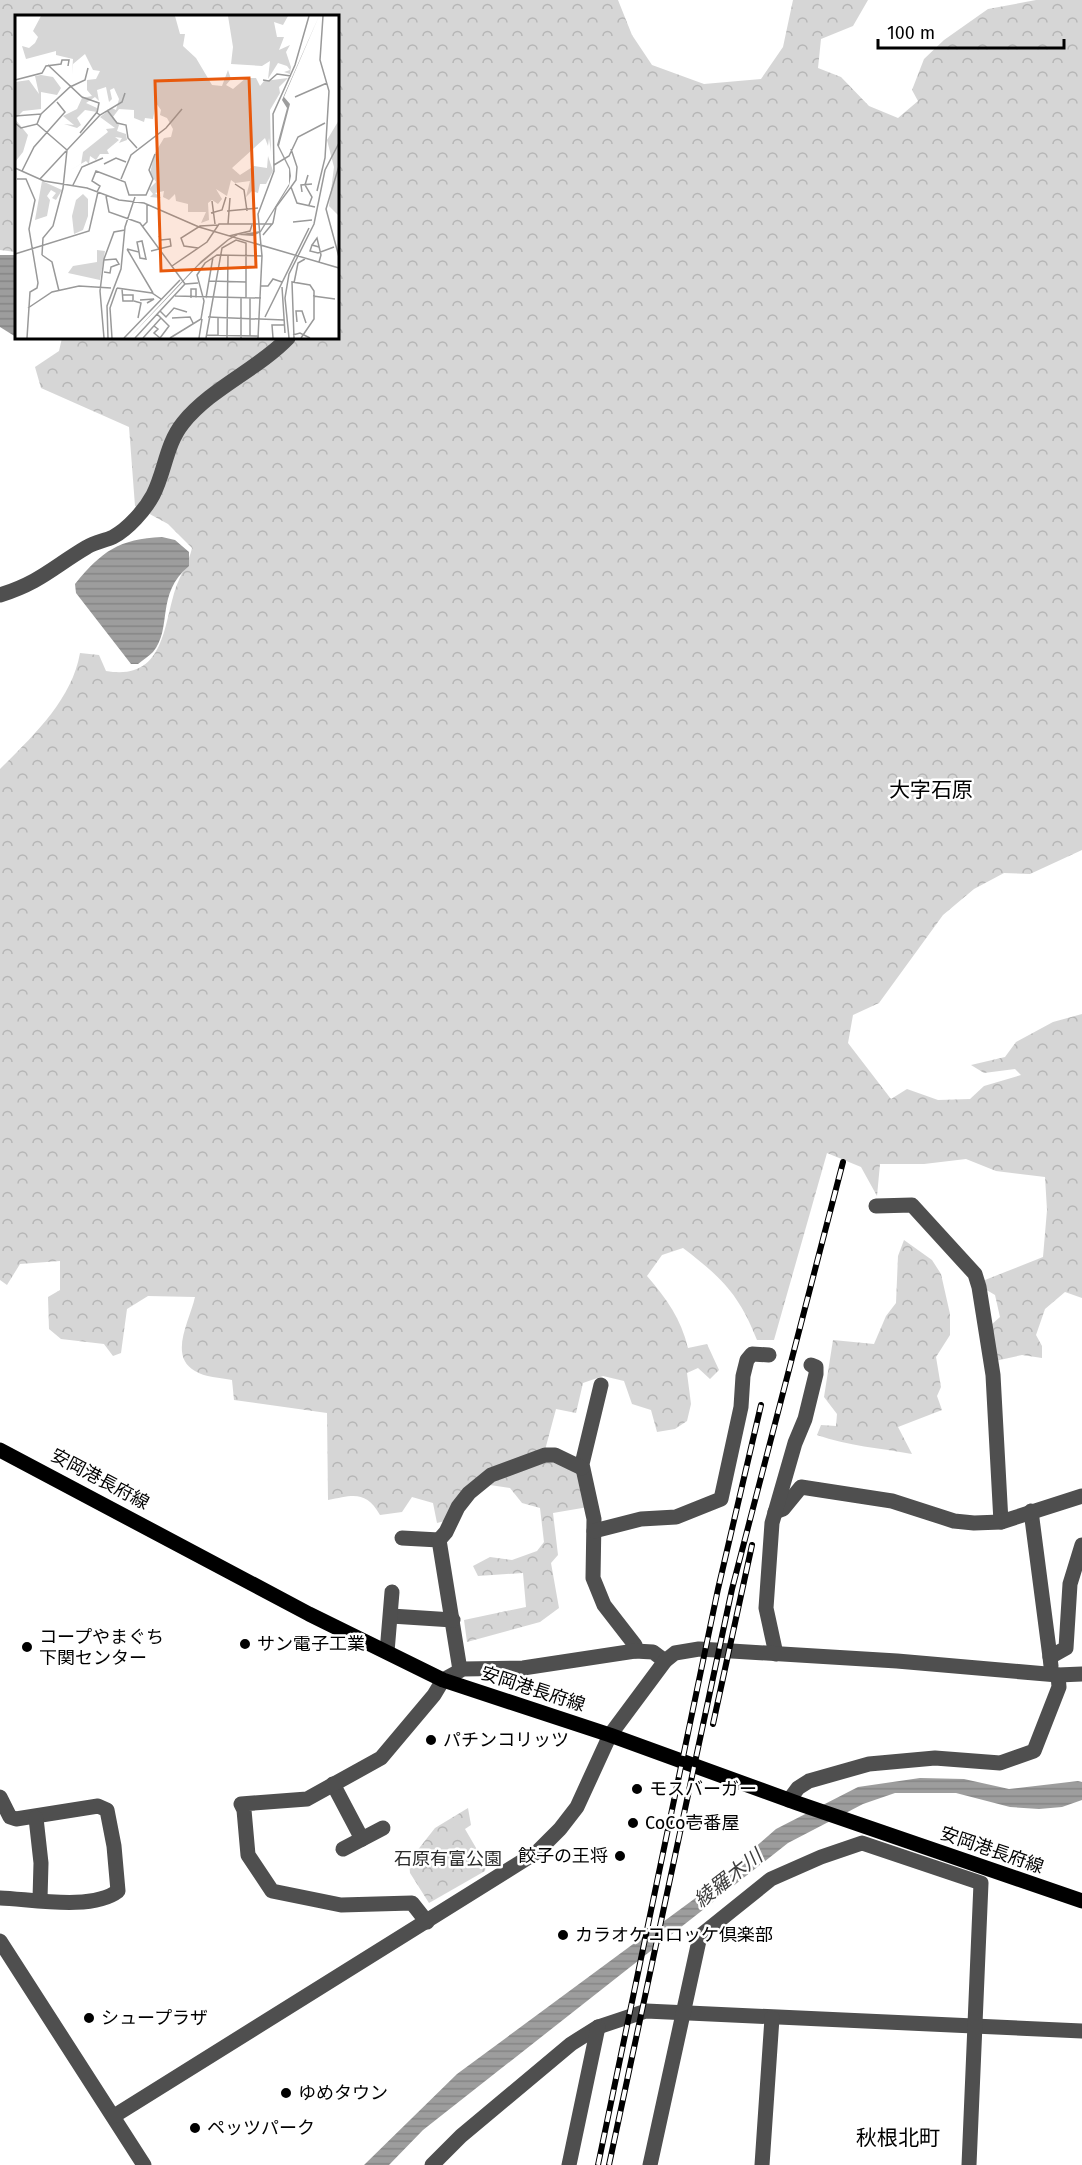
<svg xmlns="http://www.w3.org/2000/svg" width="1082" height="2165" font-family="'Fira Sans','Noto Sans JP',sans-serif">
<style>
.forest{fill:url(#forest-crowns)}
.water{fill:url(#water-rules)}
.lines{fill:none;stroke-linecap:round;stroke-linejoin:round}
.minor{stroke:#4f4f4f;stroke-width:15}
.major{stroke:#000;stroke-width:15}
.rail-casing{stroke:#000;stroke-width:6}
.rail{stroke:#fff;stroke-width:4;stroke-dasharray:11;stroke-linecap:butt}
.poi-dot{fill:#000;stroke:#fff;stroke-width:2}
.labels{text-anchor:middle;stroke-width:5;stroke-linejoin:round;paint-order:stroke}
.street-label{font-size:18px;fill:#000;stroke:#fff}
.poi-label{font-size:18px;fill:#000;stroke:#fff;text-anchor:start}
.park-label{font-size:18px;fill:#2d2d2d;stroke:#fff}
.water-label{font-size:20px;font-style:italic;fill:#3e3e3e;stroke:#fff}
.quarter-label{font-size:21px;fill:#000;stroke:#fff}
.inset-road{fill:none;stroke:#999;stroke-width:1.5}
.view{fill:#e8590c;fill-opacity:0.15;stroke:#e8590c;stroke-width:3}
.inset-edge{fill:none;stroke:#000;stroke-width:3}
</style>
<defs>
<pattern id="forest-crowns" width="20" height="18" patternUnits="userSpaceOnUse" patternTransform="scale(1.5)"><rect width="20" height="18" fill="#d6d6d6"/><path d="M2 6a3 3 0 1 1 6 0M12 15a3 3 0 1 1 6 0" fill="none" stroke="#b6b6b6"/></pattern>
<pattern id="water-rules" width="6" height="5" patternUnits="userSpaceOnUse" patternTransform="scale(1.5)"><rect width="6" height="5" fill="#9d9d9d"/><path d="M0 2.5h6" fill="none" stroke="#858585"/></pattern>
</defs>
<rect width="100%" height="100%" fill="#fff"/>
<g class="forest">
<path d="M 0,0 L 618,0 L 632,35 L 652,65 L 704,84 L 761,79 L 783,47 L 793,0 L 868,0 L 853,26 L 821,39 L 818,68 L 841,77 L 869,106 L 898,118 L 918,101 L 912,90 L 924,59 L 944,40 L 988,9 L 1036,0 L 1082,0 L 1082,850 L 1030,874 L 1004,873 L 974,889 L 943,915 L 879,1003 L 853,1015 L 848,1043 L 891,1099 L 907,1089 L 938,1100 L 970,1099 L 984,1086 L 1021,1075 L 1015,1069 L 984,1073 L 971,1065 L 1005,1057 L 1016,1042 L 1053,1022 L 1082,1014 L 1082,1298 L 1065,1292 L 1045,1309 L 1036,1335 L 1042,1346 L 1042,1358 L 1022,1355 L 995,1361 L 991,1325 L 1000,1317 L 995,1295 L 985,1289 L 985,1280 L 1043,1257 L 1047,1210 L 1045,1177 L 996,1171 L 966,1159 L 924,1164 L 880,1164 L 877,1196 L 861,1167 L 827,1153 L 774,1340 L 757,1340 C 739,1294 721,1277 683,1248 L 662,1255 L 647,1276 C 667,1299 681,1319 688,1348 L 707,1344 L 719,1370 L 710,1379 L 698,1368 L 687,1373 L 691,1404 L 687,1421 L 675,1429 L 657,1432 L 651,1410 L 632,1404 L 624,1381 L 603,1376 L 583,1383 L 576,1413 L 556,1409 L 545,1450 L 579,1471 L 588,1507 L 553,1513 L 558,1555 L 551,1563 L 559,1608 L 540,1622 L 467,1642 L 464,1620 L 526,1607 L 523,1573 L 478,1576 L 473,1566 L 490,1557 L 512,1560 L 537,1551 L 544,1542 L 540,1508 L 522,1503 L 510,1488 L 483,1484 L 449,1520 L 437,1523 L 433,1503 L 412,1497 L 402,1512 L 380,1515 C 366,1490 353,1495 328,1500 L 327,1413 L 234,1400 L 232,1380 C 221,1378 204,1377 195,1371 C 168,1356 190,1320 195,1297 L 148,1296 L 127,1309 L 121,1353 L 113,1356 L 104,1344 L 61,1339 L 49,1329 L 48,1297 L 60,1290 L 60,1261 L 20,1264 L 7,1285 L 0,1280 L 0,769 C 32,737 72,700 80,653 L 99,655 L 106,671 C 165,681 163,626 176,587 C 181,573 189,562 192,548 L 168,524 L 135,506 L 129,427 L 41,388 L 35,367 L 59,351 L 62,338 L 338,338 L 338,16 L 16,16 L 16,252 L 0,250 Z"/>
<path d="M 904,1240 L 932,1260 L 941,1274 L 950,1314 L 950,1335 L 936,1357 L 941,1387 L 937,1396 L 942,1410 L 898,1427 L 912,1454 C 880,1448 848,1446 817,1435 L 821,1425 L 836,1426 L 837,1414 L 824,1397 L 833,1340 L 874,1344 L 886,1316 L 896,1303 L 898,1256 Z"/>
<polygon points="468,1808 471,1825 465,1829 486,1865 485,1871 429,1903 410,1873 409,1861 435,1828"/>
</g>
<g class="water">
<polygon points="0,255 16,255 16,337 0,327"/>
<path d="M 162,537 L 175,540 L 189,552 L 189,566 C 155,594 173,628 153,652 C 149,656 143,660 138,664 L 131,664 L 76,593 L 75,584 C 102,551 119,539 162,537 Z"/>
<polygon points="920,1778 964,1779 1009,1789 1078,1781 1082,1782 1082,1800 1062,1807 1039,1809 1010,1807 956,1793 895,1793 863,1804 788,1843 423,2130 389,2165 364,2165 457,2074 705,1891 776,1829 858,1787"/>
</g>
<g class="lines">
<g class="minor">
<path d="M 0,595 C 41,582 53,567 87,547 C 95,542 104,541 113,537 C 128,529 145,510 153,495 C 165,472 166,444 183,423 C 211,388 257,370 288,338"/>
<polyline points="876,1206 912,1205 975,1274 979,1287 993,1375 1001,1522"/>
<polyline points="601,1385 582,1464 594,1519 593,1578 604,1605 635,1645 635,1651"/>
<polyline points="1031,1511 1050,1657"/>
<polyline points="775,1512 783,1509 801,1487 892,1501 954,1521 974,1523 1001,1522 1082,1496"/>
<polyline points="594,1531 641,1519 676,1517 721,1499 741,1407 743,1376 747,1360 752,1354 769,1355"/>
<polyline points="402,1538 439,1540 460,1670"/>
<polyline points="439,1540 446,1532 458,1507 469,1493 491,1475 545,1455 555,1455 582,1468"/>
<polyline points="391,1616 453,1620"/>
<polyline points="387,1652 392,1592"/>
<polyline points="776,1654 766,1608 772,1523 795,1443 805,1419 816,1374 816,1367 811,1365"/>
<polyline points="1051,1666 1050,1657 1066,1648 1070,1584 1082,1545"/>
<polyline points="333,1784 362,1839"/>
<path d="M 0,1797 L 10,1817 L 16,1819 L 98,1806 L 107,1810 L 114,1846 L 118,1891 C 92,1911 31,1899 0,1898"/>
<polyline points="789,1800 798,1788 809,1781 869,1764 935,1758 1000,1763 1034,1751 1059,1687 1058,1675"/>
<polyline points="36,1818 41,1863 40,1899"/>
<polyline points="343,1849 383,1828"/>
<polyline points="427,1922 412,1903 341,1905 272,1891 248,1855 244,1810 241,1804 307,1799 381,1758 434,1695 443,1680 463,1669 523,1668 635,1651 653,1652 665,1661"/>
<polyline points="0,1941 144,2165"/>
<polyline points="114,2116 537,1852 560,1829 577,1807 610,1735 665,1661 675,1653 699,1649 897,1661 1058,1675 1082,1674"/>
<polyline points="432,2165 461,2136 571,2044 598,2027 646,2011 1082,2031"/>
<polyline points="569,2165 598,2027"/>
<polyline points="650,2165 700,1936 771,1879 821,1857 862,1843 981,1883 969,2165"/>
<polyline points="762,2165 772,2018"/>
</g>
<polyline class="major" points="0,1450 309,1614 443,1680 610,1735 797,1803 1082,1901"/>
<g class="rail-casing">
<g id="rail">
<polyline points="713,1724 752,1545"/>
<polyline points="598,2165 718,1589 761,1405"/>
<polyline points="609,2165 732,1589 843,1162"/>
</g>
</g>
<use href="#rail" class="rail"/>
</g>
<g class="poi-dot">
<circle cx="245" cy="1644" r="6"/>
<circle cx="27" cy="1647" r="6"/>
<circle cx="431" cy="1740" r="6"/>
<circle cx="637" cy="1789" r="6"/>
<circle cx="633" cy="1823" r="6"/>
<circle cx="620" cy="1856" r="6"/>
<circle cx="563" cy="1935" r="6"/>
<circle cx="89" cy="2018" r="6"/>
<circle cx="286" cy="2093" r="6"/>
<circle cx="195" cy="2128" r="6"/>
</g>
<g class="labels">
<g class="street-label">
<text transform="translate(100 1479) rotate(28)" y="6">安岡港長府線</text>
<text transform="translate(533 1689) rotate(18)" y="6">安岡港長府線</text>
<text transform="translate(992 1850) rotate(19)" y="6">安岡港長府線</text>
</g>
<g class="poi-label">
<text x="39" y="1643">コープやまぐち<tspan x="39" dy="21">下関センター</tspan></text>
<text x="257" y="1650">サン電子工業</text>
<text x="443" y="1746">パチンコリッツ</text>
<text x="649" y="1795">モスバーガー</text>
<text x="645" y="1829">CoCo壱番屋</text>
<text x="608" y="1862" text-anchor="end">餃子の王将</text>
<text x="575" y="1941">カラオケコロッケ倶楽部</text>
<text x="101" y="2024">シュープラザ</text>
<text x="298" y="2099">ゆめタウン</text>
<text x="207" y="2134">ペッツパーク</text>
</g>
<g class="park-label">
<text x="448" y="1865">石原有富公園</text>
</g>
<g class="water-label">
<text transform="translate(728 1878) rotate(-38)" y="7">綾羅木川</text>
</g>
<g class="quarter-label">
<text x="931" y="797">大字石原</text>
<text x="898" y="2145">秋根北町</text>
</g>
</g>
<g transform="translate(15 15)">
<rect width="324" height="324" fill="#fff"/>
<path d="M 26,1 L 160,1 L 165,19 L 170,19 L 168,31 L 181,43 L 197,70 L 207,71 L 213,55 L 216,64 L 211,70 L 218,74 L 231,63 L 241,63 L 245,71 L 249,66 L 273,63 L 264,72 L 265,78 L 255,95 L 256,137 L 254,123 L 253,131 L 250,123 L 217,153 L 225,160 L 239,151 L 252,153 L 253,141 L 258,156 L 251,169 L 245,169 L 243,178 L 237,176 L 231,182 L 235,166 L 220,168 L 216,165 L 212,181 L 201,174 L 207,184 L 203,189 L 197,185 L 193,188 L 194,205 L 186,208 L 191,197 L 173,197 L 173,189 L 161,186 L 160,179 L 154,185 L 148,182 L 149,176 L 140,178 L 146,183 L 135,182 L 138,179 L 134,174 L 141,167 L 135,158 L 140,138 L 149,123 L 156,122 L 158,114 L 152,103 L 145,100 L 146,95 L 141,88 L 138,104 L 130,103 L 129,107 L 119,103 L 119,95 L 104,94 L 98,102 L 104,110 L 102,116 L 111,119 L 112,125 L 104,128 L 107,123 L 100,122 L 104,125 L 92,135 L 94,139 L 85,139 L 81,145 L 75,141 L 74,149 L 71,146 L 52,157 L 66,149 L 68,137 L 93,117 L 91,114 L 100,113 L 85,102 L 97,93 L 101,95 L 104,84 L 99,73 L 95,75 L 97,84 L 94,87 L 91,72 L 82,75 L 84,86 L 80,82 L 71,88 L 82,93 L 82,97 L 70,95 L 62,103 L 66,110 L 62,113 L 49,109 L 59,110 L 48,101 L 62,94 L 67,83 L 77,81 L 72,75 L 72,65 L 81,64 L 85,56 L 78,55 L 70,39 L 58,49 L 57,59 L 58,44 L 41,40 L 41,36 L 11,44 L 7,31 L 14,33 L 20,28 L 23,22 L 18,16 ZM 213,1 L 273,1 L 268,10 L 259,7 L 262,22 L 269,22 L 264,35 L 275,30 L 271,37 L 276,52 L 275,59 L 269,57 L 275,55 L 272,51 L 263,48 L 253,64 L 255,46 L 247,51 L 216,49 L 218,32 ZM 26,60 L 38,62 L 46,73 L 42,80 L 26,77 L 26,94 L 8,96 L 0,104 L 13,120 L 8,137 L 0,147 L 0,67 L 14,65 L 24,79 L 20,61 ZM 324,105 L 324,201 L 314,191 L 319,152 L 312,125 ZM 27,166 L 47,175 L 41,185 L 37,183 L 41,178 L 36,175 L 32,181 L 35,185 L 32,201 L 20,205 ZM 68,179 L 73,184 L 73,201 L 68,215 L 59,219 L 57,201 L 61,185 ZM 82,235 L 90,236 L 85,265 L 53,258 L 58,251 L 82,247 Z" fill="#d6d6d6"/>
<path d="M 304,1 L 269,82 L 275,89 L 264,131 L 275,153 L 276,161 L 274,171 L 246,217 L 238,221 L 223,220 L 214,225 L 183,251 L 114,323 L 186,246 L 213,224 L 220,220 L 245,216 L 274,169 L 274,154 L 262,130 L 272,93 L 267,85 Z" fill="#9d9d9d"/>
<path class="inset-road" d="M 33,50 L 67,82 L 84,88 L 82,98 L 85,100M 0,65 L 27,58 L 31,51 L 46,49 L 47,45 L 54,45 L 53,51M 248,65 L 254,66 L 262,59 L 276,61M 280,82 L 312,68M 92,95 L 102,108 L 111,110 L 113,123 L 122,133M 26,99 L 55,72 L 70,65 L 73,53M 0,101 L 26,99 L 22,109M 0,108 L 6,113 L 22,109 L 52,135M 65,118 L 82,97M 89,149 L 101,143 L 111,147M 259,150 L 274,141 L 283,122 L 310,108M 324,151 L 311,194 L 324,242M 0,153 L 29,166 L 72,173 L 104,185 L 129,188 L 184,212 L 324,253M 7,156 L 19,132 L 50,97 L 42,87M 293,160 L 290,170 L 297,182 L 294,190M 2,164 L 11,164 L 20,185 L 14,214 L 23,268 L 22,273 L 15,277 L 12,323M 25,164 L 51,136M 106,164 L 116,140 L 151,113 L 167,94M 220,169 L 229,175 L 232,196M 58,170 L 67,152 L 88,143M 276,172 L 281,165 L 282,152 L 276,134M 302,176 L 310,143 L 314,76 L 305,45 L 308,1M 82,177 L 85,171 L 77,166 L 81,156 L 110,167 L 114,180 L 131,180 L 138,164 L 134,155 L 140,139M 287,177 L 286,170 L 297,169M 91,181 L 94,197 L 125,208 L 170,269M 197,186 L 200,209M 212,196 L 243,193M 196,198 L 207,195 L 211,182M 278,207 L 297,205M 213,209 L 215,183M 128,211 L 132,207 L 132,189M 248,220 L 258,208 L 261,192 L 276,172 L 282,188 L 300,192M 214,221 L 235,216 L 237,210M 297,230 L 295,236 L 303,238 L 319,232M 183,233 L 169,231 L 166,223 L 185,211 L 203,210M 112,234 L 124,237 L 125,243 L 131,244 L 127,226 L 122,227 L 124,237M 112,234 L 138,278M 136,236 L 156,231 L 155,224 L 146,225 L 144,221M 0,239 L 74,216 L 83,177M 27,240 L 28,223 L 38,211 L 48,173 L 52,135 L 85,100 L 107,87 L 110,78M 27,240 L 37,247 L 44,276M 304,247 L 306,240 L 302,223 L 297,230 L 304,232M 157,251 L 192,227 L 204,209 L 258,209M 89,257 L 95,258 L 96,252 L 104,249 L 101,244 L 89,245M 194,266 L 231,267M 279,268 L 283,248 L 290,244M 245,271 L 253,271 L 258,264 L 267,267M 267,272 L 270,318M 102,273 L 137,278 L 146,284M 107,274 L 108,286 L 118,286 L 118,280 L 108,280M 160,281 L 246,283M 298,281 L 320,284M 176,283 L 176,274 L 181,274 L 181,283M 191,283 L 198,242M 125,285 L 139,284 L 132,288M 119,286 L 126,288 L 123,303M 13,293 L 37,277 L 64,271 L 96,273M 145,296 L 151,302 L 159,293 L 172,297M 142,299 L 154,311 L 145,323M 193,302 L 269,305M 250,302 L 294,213M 157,303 L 175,302 L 178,308M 282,307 L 281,296 L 287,296 L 291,308M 139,311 L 143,314 L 139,318 L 145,323M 191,320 L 244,321M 278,320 L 285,318 L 295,323M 203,321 L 203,302M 235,321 L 235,283M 89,323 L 85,276 L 89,244 L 99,217 L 110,215M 93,323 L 92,291 L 106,254 L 110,212 L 120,182M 97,323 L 95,293 L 102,273M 109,323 L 165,265M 120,323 L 170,269 L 183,268M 128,323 L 146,303M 155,323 L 186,304 L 189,286 L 182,260 L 190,248 L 202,240 L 247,241M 184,323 L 187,304M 191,323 L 207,233 L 221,225 L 231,228 L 231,283M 212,323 L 213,240M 226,323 L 226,283M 243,323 L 247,241 L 243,199 L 259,156 L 258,99 L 280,50 L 294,1M 258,323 L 257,310 L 269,310M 274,323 L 270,283 L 274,259 L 299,209 L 310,155 L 324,128M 279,323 L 277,267 L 295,270 L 299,276 L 299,304 L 286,323"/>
<path class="view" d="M 234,63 L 241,252 L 146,256 L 140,66 Z"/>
<rect width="324" height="324" class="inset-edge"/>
</g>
<path d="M878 39v9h186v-9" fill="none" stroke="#000000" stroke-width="3"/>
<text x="887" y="39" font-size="18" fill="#000000" stroke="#ffffff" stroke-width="4.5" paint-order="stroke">100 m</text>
</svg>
